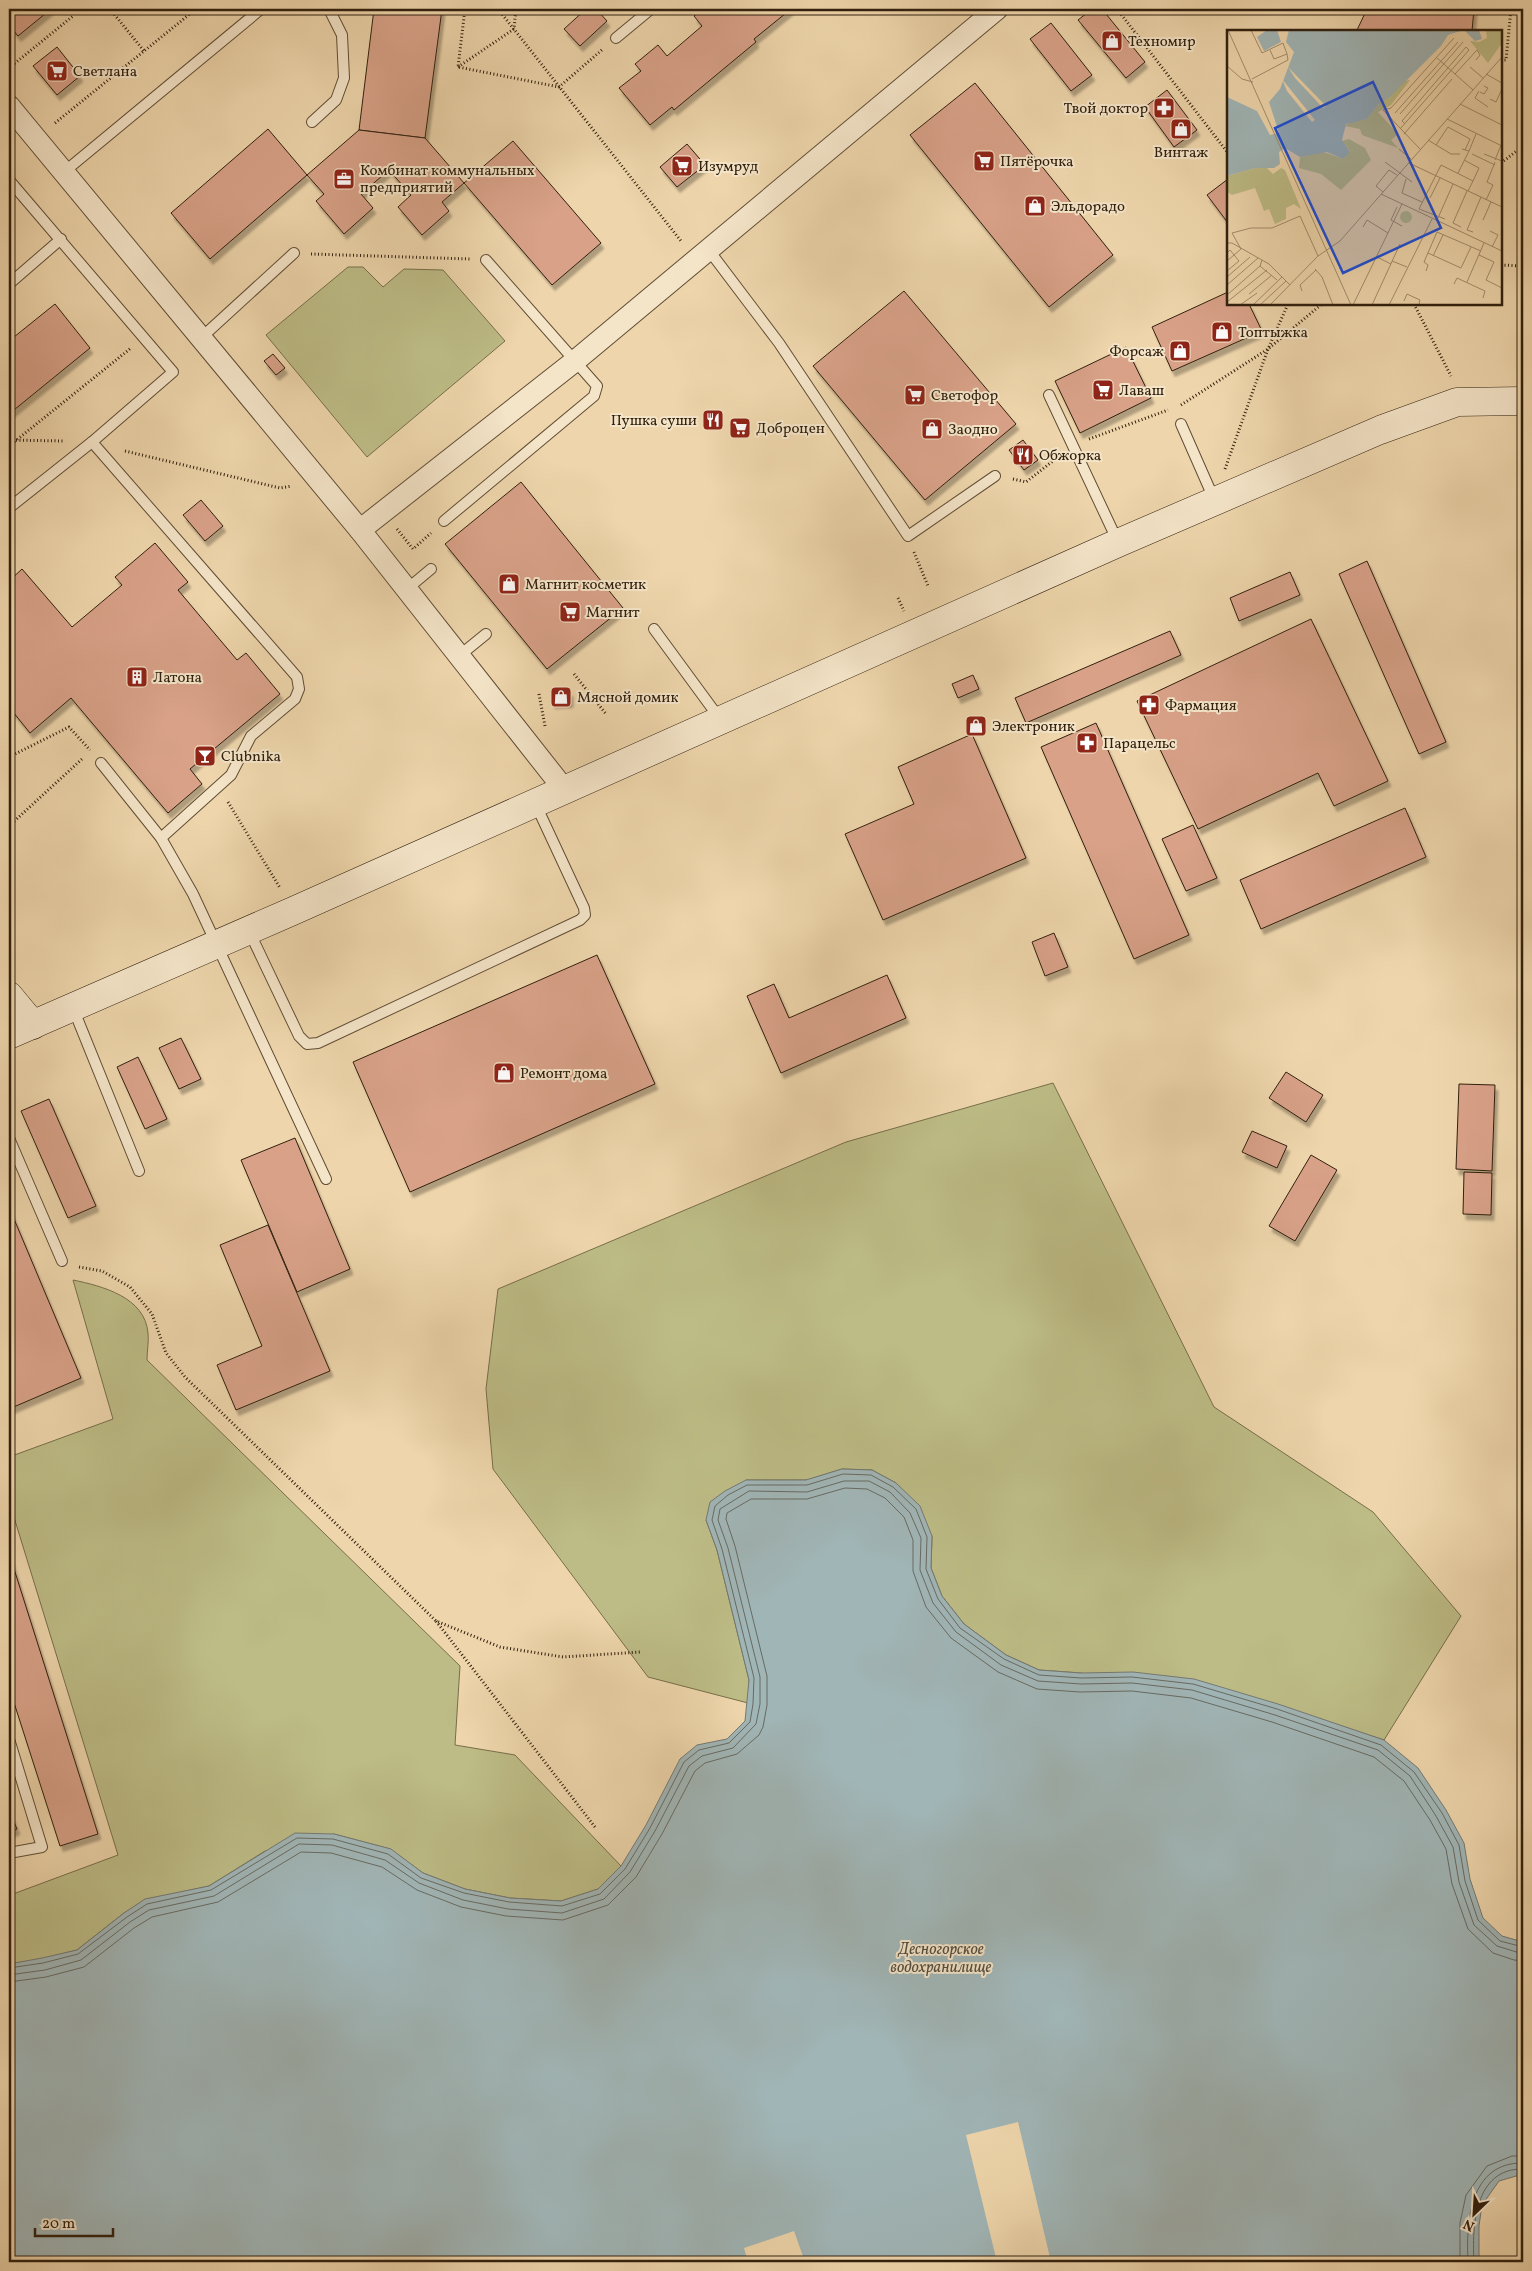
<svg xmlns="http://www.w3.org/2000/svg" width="1532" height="2271" font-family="Vollkorn,serif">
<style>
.green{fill:#bdbc86;stroke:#776e4a}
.water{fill:#a0b5b6;stroke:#747973}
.pier{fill:#eed5ab}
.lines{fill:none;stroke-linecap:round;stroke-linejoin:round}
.shore{stroke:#686a62;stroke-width:1}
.building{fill:#d8a188;stroke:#31200e;filter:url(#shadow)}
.lane-casing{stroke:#604d35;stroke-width:12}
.street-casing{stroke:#604d35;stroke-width:23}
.secondary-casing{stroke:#31200e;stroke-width:29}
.path{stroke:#31200e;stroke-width:3;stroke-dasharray:1 2.5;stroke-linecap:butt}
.lane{stroke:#f4e4c8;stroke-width:10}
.street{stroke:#f4e4c8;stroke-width:21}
.secondary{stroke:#f4e4c8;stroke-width:28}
.labels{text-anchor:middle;stroke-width:4;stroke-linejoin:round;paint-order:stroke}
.poi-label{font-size:15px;fill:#31200e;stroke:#f4e4c8;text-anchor:start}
.water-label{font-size:16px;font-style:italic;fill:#524d40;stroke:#f4e4c8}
.inset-road{fill:none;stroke:#a28d6c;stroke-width:1}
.view{fill:#1d4ed8;fill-opacity:0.15;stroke:#1d4ed8;stroke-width:2.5}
.inset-edge{fill:none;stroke:#31200e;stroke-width:2.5}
</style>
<defs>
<filter id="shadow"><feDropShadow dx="3" dy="5.5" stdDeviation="1" flood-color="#0004"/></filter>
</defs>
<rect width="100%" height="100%" fill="#eed5ab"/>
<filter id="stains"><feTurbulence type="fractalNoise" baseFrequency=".004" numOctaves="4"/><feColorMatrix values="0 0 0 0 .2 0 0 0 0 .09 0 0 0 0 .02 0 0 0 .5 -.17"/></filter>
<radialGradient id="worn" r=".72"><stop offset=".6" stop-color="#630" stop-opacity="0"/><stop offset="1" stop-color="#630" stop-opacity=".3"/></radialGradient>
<g class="green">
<polygon points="348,267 363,267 383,287 404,269 443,270 505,341 367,457 266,335"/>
<polygon points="1053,1083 1214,1407 1373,1512 1461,1616 1384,1740 1335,1724 1081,1673 1039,1670 1006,1655 964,1624 942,1596 931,1568 932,1536 896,1483 872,1470 842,1469 807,1480 746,1480 706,1520 717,1550 749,1680 748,1703 648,1677 493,1469 486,1389 498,1289 846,1142"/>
<path d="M 73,1280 C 102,1286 145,1297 148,1333 C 149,1341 147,1351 147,1360 L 460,1666 L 455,1745 L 515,1755 L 621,1866 L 598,1889 L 561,1901 L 510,1898 L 465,1889 L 423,1873 L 390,1849 L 334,1834 L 265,1851 L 209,1886 L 145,1900 L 124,1913 L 77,1950 L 42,1959 L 9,1964 L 9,1893 L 13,1894 L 118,1855 L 9,1501 L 9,1457 L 113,1419 Z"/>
</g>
<polygon class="water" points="842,1469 872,1470 896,1483 920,1506 932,1536 931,1568 942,1596 964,1624 1006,1655 1039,1670 1081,1673 1133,1672 1194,1679 1278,1704 1384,1740 1418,1768 1446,1810 1464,1843 1470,1879 1483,1918 1502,1936 1523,1942 1523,2174 1499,2181 1482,2205 1479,2226 1479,2262 9,2262 9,1964 42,1958 77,1950 124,1913 145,1899 209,1886 295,1833 334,1834 391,1849 423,1873 465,1889 510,1898 561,1901 598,1889 621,1866 646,1825 680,1759 697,1745 727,1739 745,1721 749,1680 717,1550 706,1520 710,1502 725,1491 746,1480 806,1480"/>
<g class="pier">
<polygon points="1018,2122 1051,2262 997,2262 966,2135"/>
<polygon points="794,2231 805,2262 748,2262 744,2248"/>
</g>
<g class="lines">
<g class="shore">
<polyline points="9,1968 43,1963 78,1954 127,1917 147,1904 211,1890 297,1838 333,1839 388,1854 421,1878 464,1893 509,1902 562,1906 600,1894 625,1869 650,1828 684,1762 699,1750 729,1743 750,1722 753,1704 754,1678 722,1549 712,1520 715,1506 728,1495 747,1485 807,1485 843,1474 871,1475 893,1487 916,1509 927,1537 926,1569 938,1599 960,1628 1004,1659 1039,1675 1081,1678 1132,1677 1193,1684 1277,1709 1381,1745 1414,1772 1442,1813 1459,1845 1465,1881 1478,1920 1500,1941 1523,1947"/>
<polyline points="9,1975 45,1970 81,1960 130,1922 149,1910 214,1896 299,1844 332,1845 385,1860 419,1883 463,1900 508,1909 562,1913 604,1899 630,1872 655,1831 689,1766 702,1756 733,1748 756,1724 760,1704 760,1677 728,1548 718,1520 720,1509 749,1491 807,1492 844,1481 869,1481 890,1492 910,1513 921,1538 920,1570 933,1603 956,1632 1001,1665 1038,1681 1081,1684 1132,1683 1192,1690 1275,1715 1378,1750 1410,1776 1436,1816 1453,1847 1459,1882 1474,1925 1497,1946 1523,1954"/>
<polyline points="9,1982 46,1977 84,1967 134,1928 152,1917 218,1902 301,1852 331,1853 382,1867 417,1890 461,1907 506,1916 563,1920 608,1905 636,1877 662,1834 695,1771 705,1763 737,1754 759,1735 763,1727 767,1705 767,1676 735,1546 726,1519 727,1513 751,1499 807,1499 845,1488 867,1489 885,1498 904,1517 913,1540 913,1571 926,1607 951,1638 998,1672 1037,1689 1080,1692 1132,1691 1191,1698 1272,1722 1374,1757 1404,1781 1430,1820 1446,1849 1452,1884 1468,1929 1493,1953 1514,1960 1523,1961"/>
<polyline points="1460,2262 1460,2223 1466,2195 1487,2166 1512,2156 1523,2156"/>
<path d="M 1468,2262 C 1466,2223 1469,2162 1523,2163"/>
<path d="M 1474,2262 C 1472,2227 1474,2168 1523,2169"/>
</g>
</g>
<g class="building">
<polygon points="9,9 51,9 18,36 9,25"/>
<polygon points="374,9 442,9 425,138 359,130"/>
<polygon points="586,9 596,9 607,21 580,46 564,29"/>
<polygon points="703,9 791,9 754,39 756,42 674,110 672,107 650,125 619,88 641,71 635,64 658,45 667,56 702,26 694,16"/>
<polygon points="1092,9 1102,9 1145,62 1126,78 1078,20"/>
<polygon points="1367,9 1474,9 1472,31 1357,30"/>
<polygon points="1051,23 1092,75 1071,91 1030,39"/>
<polygon points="57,47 80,76 57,95 33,66"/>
<polygon points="975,83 1113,255 1049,307 910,135"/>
<polygon points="1167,90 1197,130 1174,147 1145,107"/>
<polygon points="268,129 307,175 210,259 171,213"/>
<polygon points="359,130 425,138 464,183 442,202 449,211 422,235 398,207 411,195 389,170 361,194 373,208 344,234 316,201 324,194 307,175"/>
<polygon points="513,141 601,243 552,285 464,183"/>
<polygon points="687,144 705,165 677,187 660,167"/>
<polygon points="1228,179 1228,223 1207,195"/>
<polygon points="904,291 1016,424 925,500 813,366"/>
<polygon points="1228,292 1228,304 1249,304 1262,331 1172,371 1152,327"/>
<polygon points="55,304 90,348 9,414 9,341"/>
<polygon points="1126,347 1151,398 1080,433 1055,381"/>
<polygon points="273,354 285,368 276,375 264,361"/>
<polygon points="1023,440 1038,460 1024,470 1009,450"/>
<polygon points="521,482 623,608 547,669 445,544"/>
<polygon points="201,500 223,526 205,541 183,515"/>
<polygon points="155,543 188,582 178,590 237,660 246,653 280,694 190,769 202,784 168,813 71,698 30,733 9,707 9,581 22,569 72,627 122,585 115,577"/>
<polygon points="1367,561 1446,742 1419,754 1339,574"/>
<polygon points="1290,572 1300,595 1239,621 1230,598"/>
<polygon points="1311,619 1388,781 1334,806 1318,773 1198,829 1137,701"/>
<polygon points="1170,631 1181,655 1026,723 1015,698"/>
<polygon points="973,675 979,689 958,698 952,684"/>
<polygon points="552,691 570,691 570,702 552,703"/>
<polygon points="1096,723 1189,935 1134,959 1041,747"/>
<polygon points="972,734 1026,858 883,920 845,834 914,804 898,767"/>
<polygon points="1405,808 1426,857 1261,929 1240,880"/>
<polygon points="1193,825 1217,878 1186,891 1162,839"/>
<polygon points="1054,933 1068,967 1045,976 1032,942"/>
<polygon points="597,955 655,1084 410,1192 353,1062"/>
<polygon points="887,975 906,1018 781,1073 747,996 774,984 789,1018"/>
<polygon points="181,1038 201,1079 179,1089 159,1048"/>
<polygon points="138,1057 167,1119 145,1129 117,1067"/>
<polygon points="1286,1072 1323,1095 1306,1122 1269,1098"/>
<polygon points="1459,1084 1495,1085 1492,1171 1456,1169"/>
<polygon points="49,1099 96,1206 68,1218 21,1111"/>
<polygon points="1252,1131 1287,1146 1277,1168 1242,1152"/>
<polygon points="295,1138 350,1269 297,1292 241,1160"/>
<polygon points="1311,1155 1337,1170 1295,1241 1269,1226"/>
<polygon points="1464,1172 1492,1173 1491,1215 1463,1214"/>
<polygon points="9,1207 81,1378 9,1409"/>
<polygon points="268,1225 330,1371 236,1410 217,1365 262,1346 220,1245"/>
<polygon points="9,1553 98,1834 60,1846 9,1687"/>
<polygon points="9,1810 17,1829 9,1833"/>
</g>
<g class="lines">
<g class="lane-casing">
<g id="lane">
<polyline points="616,38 651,9"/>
<polyline points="312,122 336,100 344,78 342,35 329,9"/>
<polyline points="64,172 261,9"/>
<polyline points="9,180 173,372 92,442 9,508"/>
<polyline points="708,249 779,343 908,536 995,476"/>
<polyline points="9,284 61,239"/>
<polyline points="201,338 294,253"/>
<polyline points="1049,395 1118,542"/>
<polyline points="1181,424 1214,499"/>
<polyline points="92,442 297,677 299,689 295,699 251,736 231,775 161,838"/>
<polyline points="444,521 594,396 597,386 486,260"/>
<polyline points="407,589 431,569"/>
<polyline points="654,629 720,719"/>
<polyline points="459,656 486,634"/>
<polyline points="101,763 161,838 193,894 326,1179"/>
<polyline points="249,931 299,1036 307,1044 318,1043 580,920 585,915 584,908 536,805"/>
<polyline points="73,1008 139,1171"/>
<polyline points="9,1138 62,1261"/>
<polyline points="9,1739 42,1847 9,1853"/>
</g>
</g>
<g class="street-casing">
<g id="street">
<polyline points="9,106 360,530 564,789"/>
<polyline points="360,530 575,361 997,9"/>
</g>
</g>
<g class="secondary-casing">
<g id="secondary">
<polyline points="9,996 33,1025"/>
<polyline points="9,1035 293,911 1118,543 1380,430 1457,402 1523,401"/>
</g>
</g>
<g class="path">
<polyline points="110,9 144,51"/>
<polyline points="465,9 458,67 559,87 603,49"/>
<polyline points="498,9 681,241"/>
<polyline points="1117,9 1228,153"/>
<polyline points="1501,60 1506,60 1511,9"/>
<polyline points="458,67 514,29 516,9"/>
<polyline points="9,68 73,16 73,9"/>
<polyline points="55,123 196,9"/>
<polyline points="1501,163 1523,146"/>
<polyline points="311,254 470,259"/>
<polyline points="1501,265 1523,266"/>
<polyline points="1414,304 1451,376"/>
<polyline points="1181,405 1268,349 1322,304"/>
<polyline points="1089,439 1168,410"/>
<polyline points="9,440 63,441"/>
<polyline points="9,446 131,348"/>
<polyline points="125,451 280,488 292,486"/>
<polyline points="1225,469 1268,349 1288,304"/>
<polyline points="1013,479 1026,482 1058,457"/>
<polyline points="397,529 413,549 431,533"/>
<polyline points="914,552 928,586"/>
<polyline points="898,598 904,611"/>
<polyline points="574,674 606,714"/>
<polyline points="539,694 545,726"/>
<polyline points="9,757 69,727 90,750"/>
<polyline points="228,802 280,888"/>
<polyline points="9,826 82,759"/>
<polyline points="79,1267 102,1271 130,1287 152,1314 166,1353 185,1377 436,1621"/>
<polyline points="595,1827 436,1621 500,1647 563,1657 640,1652"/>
</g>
<use href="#lane" class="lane"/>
<use href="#street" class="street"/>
<use href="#secondary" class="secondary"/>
</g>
<defs>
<g id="shop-square" transform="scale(1.125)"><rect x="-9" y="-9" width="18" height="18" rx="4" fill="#8f2418" stroke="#f4e4c8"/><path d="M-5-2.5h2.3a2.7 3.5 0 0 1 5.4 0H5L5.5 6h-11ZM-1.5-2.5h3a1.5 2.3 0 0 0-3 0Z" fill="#fff"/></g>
<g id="supermarket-square" transform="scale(1.125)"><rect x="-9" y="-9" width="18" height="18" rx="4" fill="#8f2418" stroke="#f4e4c8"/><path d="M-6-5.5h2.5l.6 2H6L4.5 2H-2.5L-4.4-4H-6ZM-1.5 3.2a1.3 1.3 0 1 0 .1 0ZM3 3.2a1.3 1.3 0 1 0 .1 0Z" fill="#fff"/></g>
<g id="pharmacy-square" transform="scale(1.125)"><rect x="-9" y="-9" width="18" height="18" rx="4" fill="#8f2418" stroke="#f4e4c8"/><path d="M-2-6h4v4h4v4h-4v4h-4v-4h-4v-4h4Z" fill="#fff"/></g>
<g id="office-square" transform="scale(1.125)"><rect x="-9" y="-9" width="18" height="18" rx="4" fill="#8f2418" stroke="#f4e4c8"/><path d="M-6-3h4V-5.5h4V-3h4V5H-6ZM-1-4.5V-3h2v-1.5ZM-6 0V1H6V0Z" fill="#fff"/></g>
<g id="restaurant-square" transform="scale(1.125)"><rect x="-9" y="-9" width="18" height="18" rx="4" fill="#8f2418" stroke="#f4e4c8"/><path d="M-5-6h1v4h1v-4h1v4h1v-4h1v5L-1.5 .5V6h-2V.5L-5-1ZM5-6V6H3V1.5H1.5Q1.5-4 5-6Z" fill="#fff"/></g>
<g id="building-square" transform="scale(1.125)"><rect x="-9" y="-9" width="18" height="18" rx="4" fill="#8f2418" stroke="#f4e4c8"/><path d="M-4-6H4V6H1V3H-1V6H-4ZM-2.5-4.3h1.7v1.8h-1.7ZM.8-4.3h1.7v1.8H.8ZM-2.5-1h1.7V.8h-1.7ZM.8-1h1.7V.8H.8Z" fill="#fff"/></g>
<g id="bar-square" transform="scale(1.125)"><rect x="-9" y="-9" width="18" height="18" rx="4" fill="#8f2418" stroke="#f4e4c8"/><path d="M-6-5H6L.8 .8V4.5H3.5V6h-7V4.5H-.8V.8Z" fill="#fff"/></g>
</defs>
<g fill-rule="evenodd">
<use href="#shop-square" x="1112" y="41"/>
<use href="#supermarket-square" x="57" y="71"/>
<use href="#pharmacy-square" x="1164" y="108"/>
<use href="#shop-square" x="1181" y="129"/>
<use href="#supermarket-square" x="984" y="161"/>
<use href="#supermarket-square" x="682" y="166"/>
<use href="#office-square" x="344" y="179"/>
<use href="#shop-square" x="1035" y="206"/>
<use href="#shop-square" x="1222" y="332"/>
<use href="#shop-square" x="1180" y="351"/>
<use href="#supermarket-square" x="1103" y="390"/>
<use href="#supermarket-square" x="915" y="395"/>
<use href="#restaurant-square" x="713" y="420"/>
<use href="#supermarket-square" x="740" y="428"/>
<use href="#shop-square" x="932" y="429"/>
<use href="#restaurant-square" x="1023" y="455"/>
<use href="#shop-square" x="509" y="584"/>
<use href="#supermarket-square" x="570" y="612"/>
<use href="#building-square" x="137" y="677"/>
<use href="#shop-square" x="561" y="697"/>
<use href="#pharmacy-square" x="1149" y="705"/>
<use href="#shop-square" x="976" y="726"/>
<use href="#pharmacy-square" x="1087" y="743"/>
<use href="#bar-square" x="205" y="756"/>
<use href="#shop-square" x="504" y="1073"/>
</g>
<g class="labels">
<g class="poi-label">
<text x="1128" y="46">Техномир</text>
<text x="73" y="76">Светлана</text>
<text x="1148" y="113" text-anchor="end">Твой доктор</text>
<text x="1181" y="157" text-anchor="middle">Винтаж</text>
<text x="1000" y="166">Пятёрочка</text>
<text x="698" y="171">Изумруд</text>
<text x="360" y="175">Комбинат коммунальных<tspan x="360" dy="17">предприятий</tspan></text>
<text x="1051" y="211">Эльдорадо</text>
<text x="1238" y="337">Топтыжка</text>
<text x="1164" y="356" text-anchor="end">Форсаж</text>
<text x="1119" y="395">Лаваш</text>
<text x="931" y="400">Светофор</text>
<text x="697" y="425" text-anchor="end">Пушка суши</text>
<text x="756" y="433">Доброцен</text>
<text x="948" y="434">Заодно</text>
<text x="1039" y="460">Обжорка</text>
<text x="525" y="589">Магнит косметик</text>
<text x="586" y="617">Магнит</text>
<text x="153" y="682">Латона</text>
<text x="577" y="702">Мясной домик</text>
<text x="1165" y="710">Фармация</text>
<text x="992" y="731">Электроник</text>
<text x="1103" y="748">Парацельс</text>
<text x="221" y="761">Clubnika</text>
<text x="520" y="1078">Ремонт дома</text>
</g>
<g class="water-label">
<text x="941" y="1954">Десногорское<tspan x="941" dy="18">водохранилище</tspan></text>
</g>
</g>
<g transform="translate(1227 30)">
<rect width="275" height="275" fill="#eed5ab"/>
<path d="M 259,0 L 275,0 L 275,13 L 261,33 L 243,11 L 252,12 L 260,8 ZM 183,50 L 164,75 L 151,82 L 171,104 L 164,110 L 171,118 L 135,105 L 133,99 L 118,96 L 124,91 L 140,89 L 151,75 L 162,68 L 178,51 ZM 122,109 L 138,118 L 144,130 L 114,160 L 94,144 L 72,138 L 73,127 L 97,122 L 116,129 L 123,121 L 115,111 ZM 28,138 L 40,138 L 46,144 L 54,138 L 58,140 L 74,179 L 67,174 L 59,178 L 59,189 L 48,194 L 42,179 L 37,181 L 28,158 L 5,165 L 0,162 L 0,146 ZM173 187a6 6 0 1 1 12 0a6 6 0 1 1-12 0Z" fill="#bdbc86"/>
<path d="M 40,0 L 50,0 L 54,12 L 37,21 L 30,7 ZM 62,0 L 252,0 L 255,9 L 248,11 L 237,0 L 221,5 L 214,16 L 162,68 L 151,75 L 140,89 L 119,94 L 115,110 L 123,122 L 116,129 L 100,122 L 73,127 L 58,118 L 52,122 L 53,134 L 47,138 L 28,138 L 0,146 L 0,67 L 30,81 L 43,105 L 52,103 L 42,72 L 53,59 L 67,22 L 59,12 Z" fill="#a0b5b6"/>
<path d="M 61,37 L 99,76 L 96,78 L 68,48 ZM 55,49 L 88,90 L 85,92 L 60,61 Z" fill="#eed5ab"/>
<path class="inset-road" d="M 1,0 L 124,275M 24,0 L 35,23 L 56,13 L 60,24 L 47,29 L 43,20M 210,28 L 246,60M 0,36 L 15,49 L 26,52M 243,37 L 256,48M 228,44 L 250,20 L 253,25 L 249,30M 259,44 L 275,53M 25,49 L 61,30 L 60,24M 252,61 L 248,68 L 261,77M 253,62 L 257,64 L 261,58 L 257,56M 263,69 L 269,72 L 275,59M 233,74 L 275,95M 168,83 L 231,12M 173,84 L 236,12M 220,89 L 275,116M 173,99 L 242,20 L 239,17 L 175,91 L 178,94M 177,104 L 225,49M 201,110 L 224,124 L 233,124M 209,115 L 221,97 L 243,109 L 238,120M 172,119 L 184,129M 193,119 L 156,80 L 164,78 L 227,8M 235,119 L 242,121 L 249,104M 245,124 L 268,135M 257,124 L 275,131M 237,130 L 252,138 L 246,151M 268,130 L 274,115M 158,132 L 185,152M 182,133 L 275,177M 231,143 L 242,121M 179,149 L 175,163 L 195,172M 156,162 L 149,156 L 162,140 L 170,145M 154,164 L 275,221M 203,168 L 213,148M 259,170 L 266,155 L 260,152 L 268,132M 170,177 L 164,190 L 175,196M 211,188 L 226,154M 218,189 L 192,179 L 214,135 L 246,151 L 241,161M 256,190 L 264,172M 136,197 L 140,190 L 161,203M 234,197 L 226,193 L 240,161M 263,201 L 271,205 L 265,217M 246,202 L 240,200 L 254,167M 0,213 L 5,213 L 42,234 L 63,255M 0,223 L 3,220 L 12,231 L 0,241M 201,223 L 234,238 L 244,217M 252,225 L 267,232 L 259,250 L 275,258M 206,226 L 216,205M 150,227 L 164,234M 0,231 L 14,219 L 5,203 L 24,198 L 45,198 L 73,186 L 91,226M 165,231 L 180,237M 33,236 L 50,250M 88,239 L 95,247 L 106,275M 199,241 L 201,235 L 197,232 L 210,202 L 254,221M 0,247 L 23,227M 240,252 L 257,213M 227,254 L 230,248 L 258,261 L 256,268M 0,255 L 31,228M 75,261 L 73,255 L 89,240M 22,264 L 45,245M 0,265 L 33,236 L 35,230M 177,271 L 180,264 L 193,270 L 192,273 L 194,275M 0,272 L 40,240M 13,275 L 30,263M 26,275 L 55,247M 33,275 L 59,251M 43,275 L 91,226 L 113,211 L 275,27M 126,275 L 175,174M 145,275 L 173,214M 162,275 L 205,189"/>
<path class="view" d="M 146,52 L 214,198 L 116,243 L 48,98 Z"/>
<rect width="275" height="275" class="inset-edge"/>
</g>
<rect width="1532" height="2271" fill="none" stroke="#eed5ab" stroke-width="30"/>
<rect x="10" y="10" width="1512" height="2251" fill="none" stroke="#31200e" stroke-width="2.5"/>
<rect x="15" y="15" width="1502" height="2241" fill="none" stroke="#31200e"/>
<g transform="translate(1474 2214) rotate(205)" stroke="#f4e4c8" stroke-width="4" paint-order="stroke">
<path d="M0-4L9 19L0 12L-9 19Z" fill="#31200e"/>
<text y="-8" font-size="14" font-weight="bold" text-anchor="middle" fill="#31200e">N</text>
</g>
<path d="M35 2228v8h78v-8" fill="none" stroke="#31200e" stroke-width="2.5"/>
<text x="42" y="2228" font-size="15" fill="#31200e" stroke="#f4e4c8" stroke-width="4" paint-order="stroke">20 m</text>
<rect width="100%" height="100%" filter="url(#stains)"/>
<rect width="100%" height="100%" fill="url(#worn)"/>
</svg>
